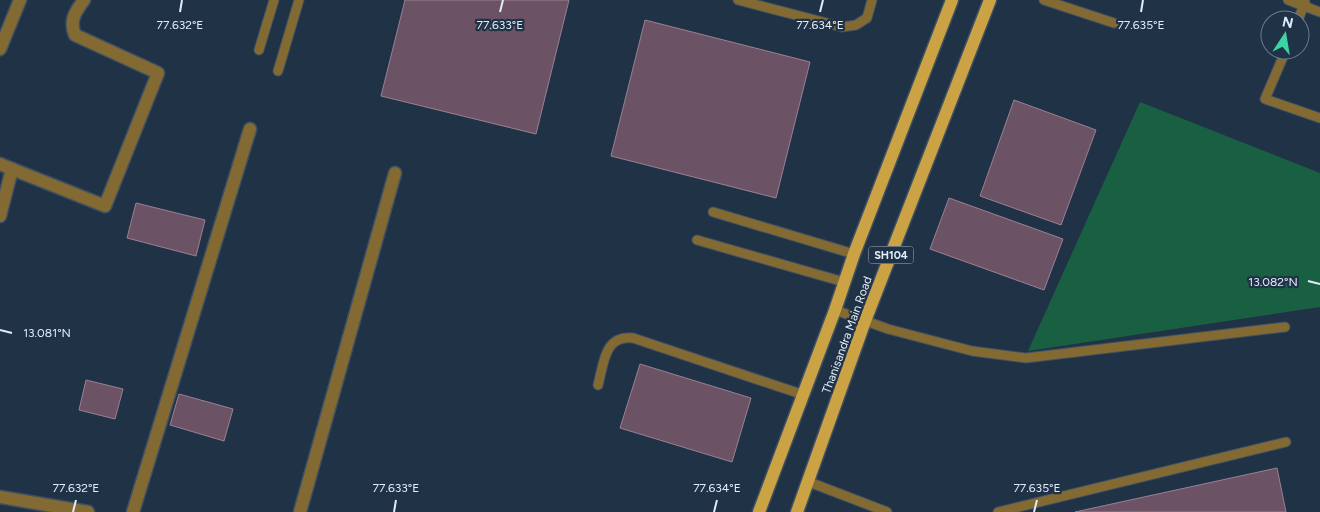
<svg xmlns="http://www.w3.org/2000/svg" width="1320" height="512" font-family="Figtree,sans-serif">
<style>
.green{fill:#196043}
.building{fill:#6c5265;stroke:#9b8093}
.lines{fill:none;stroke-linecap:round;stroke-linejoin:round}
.lane-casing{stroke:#3f5063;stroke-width:11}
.street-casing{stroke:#3f5063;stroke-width:15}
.primary-casing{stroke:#3f5063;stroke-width:15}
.lane{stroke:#826a32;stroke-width:9}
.street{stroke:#826a32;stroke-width:12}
.primary{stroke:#cba345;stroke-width:12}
.ticks{fill:none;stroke:#e1ecf9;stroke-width:2}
.labels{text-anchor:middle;stroke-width:4.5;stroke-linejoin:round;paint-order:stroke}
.shield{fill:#203246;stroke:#a7b4c3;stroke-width:1}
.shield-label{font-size:11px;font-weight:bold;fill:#e1ecf9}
.street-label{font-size:12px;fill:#e1ecf9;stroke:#203246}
.ticks-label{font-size:12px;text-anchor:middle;fill:#e1ecf9;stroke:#203246;stroke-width:4.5;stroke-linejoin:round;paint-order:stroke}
</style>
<rect width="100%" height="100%" fill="#203246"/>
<polygon class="green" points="1140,102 1320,173 1320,307 1028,351"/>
<g class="building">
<polygon points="405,0 569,0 536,134 381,96"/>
<polygon points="645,20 810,62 776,198 611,156"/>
<polygon points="1014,100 1096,130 1061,225 980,196"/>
<polygon points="949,198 1063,239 1044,290 930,249"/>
<polygon points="136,203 205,220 196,256 127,238"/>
<polygon points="640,364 751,398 732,462 620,428"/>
<polygon points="86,380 123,389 115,419 79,410"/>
<polygon points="179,394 233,409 224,441 170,425"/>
<polygon points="1277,468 1286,512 1075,512"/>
</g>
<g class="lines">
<g class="lane-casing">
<g id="lane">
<polyline points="738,0 842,27 856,25 867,18 872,0"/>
<polyline points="1044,0 1114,23"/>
<polyline points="1288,0 1320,12"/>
<polyline points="1298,20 1305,2"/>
<polyline points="259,50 274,0"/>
<polyline points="1286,50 1265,99 1320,118"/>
<polyline points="278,71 299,0"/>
<polyline points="713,212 854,254"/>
<polyline points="697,240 844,282"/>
<polyline points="835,310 888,329 972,351 1026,358 1285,327"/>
<path d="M 598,385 C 604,363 604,335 633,338 L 804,395"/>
<polyline points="809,482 887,512"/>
<polyline points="998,512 1286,442"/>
</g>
</g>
<g class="street-casing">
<g id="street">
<polyline points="0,49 20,0"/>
<polyline points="0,164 12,169"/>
<path d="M 0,216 L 12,169 L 105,206 L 158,73 L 75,35 C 69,21 75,12 84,0"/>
<polyline points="0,497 88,512"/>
<polyline points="133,512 250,129"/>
<polyline points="300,512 395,173"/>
</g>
</g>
<g class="primary-casing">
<g id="primary">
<polyline points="759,512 835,310 854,254 952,0"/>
<polyline points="797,512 865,321 990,0"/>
</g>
</g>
<use href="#lane" class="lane"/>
<use href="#street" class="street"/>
<use href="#primary" class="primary"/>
</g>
<path class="ticks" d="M 180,12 L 182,0M 500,12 L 503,0M 820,12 L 823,0M 1141,12 L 1143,0M 1308,281 L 1320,284M 0,330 L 12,333M 73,512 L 76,500M 394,512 L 396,500M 714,512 L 717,500M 1034,512 L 1037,500"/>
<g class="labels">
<rect class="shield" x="868.5" y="246.5" width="45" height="17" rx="4"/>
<g class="shield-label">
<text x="891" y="259">SH104</text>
</g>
<g class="street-label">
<text transform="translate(847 335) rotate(-70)" y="4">Thanisandra Main Road</text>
</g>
</g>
<g class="ticks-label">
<text x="180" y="29">77.632°E</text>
<text x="500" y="29">77.633°E</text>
<text x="820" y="29">77.634°E</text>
<text x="1141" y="29">77.635°E</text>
<text x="1273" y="286">13.082°N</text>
<text x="47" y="337">13.081°N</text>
<text x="76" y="492">77.632°E</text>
<text x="396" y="492">77.633°E</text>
<text x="717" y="492">77.634°E</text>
<text x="1037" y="492">77.635°E</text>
</g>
<g transform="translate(1285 35) rotate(12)"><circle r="24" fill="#203246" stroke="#6d7c8e"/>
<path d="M0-4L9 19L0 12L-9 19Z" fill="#3cd4a4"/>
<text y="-8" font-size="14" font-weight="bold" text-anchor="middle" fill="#e1ecf9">N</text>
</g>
</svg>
